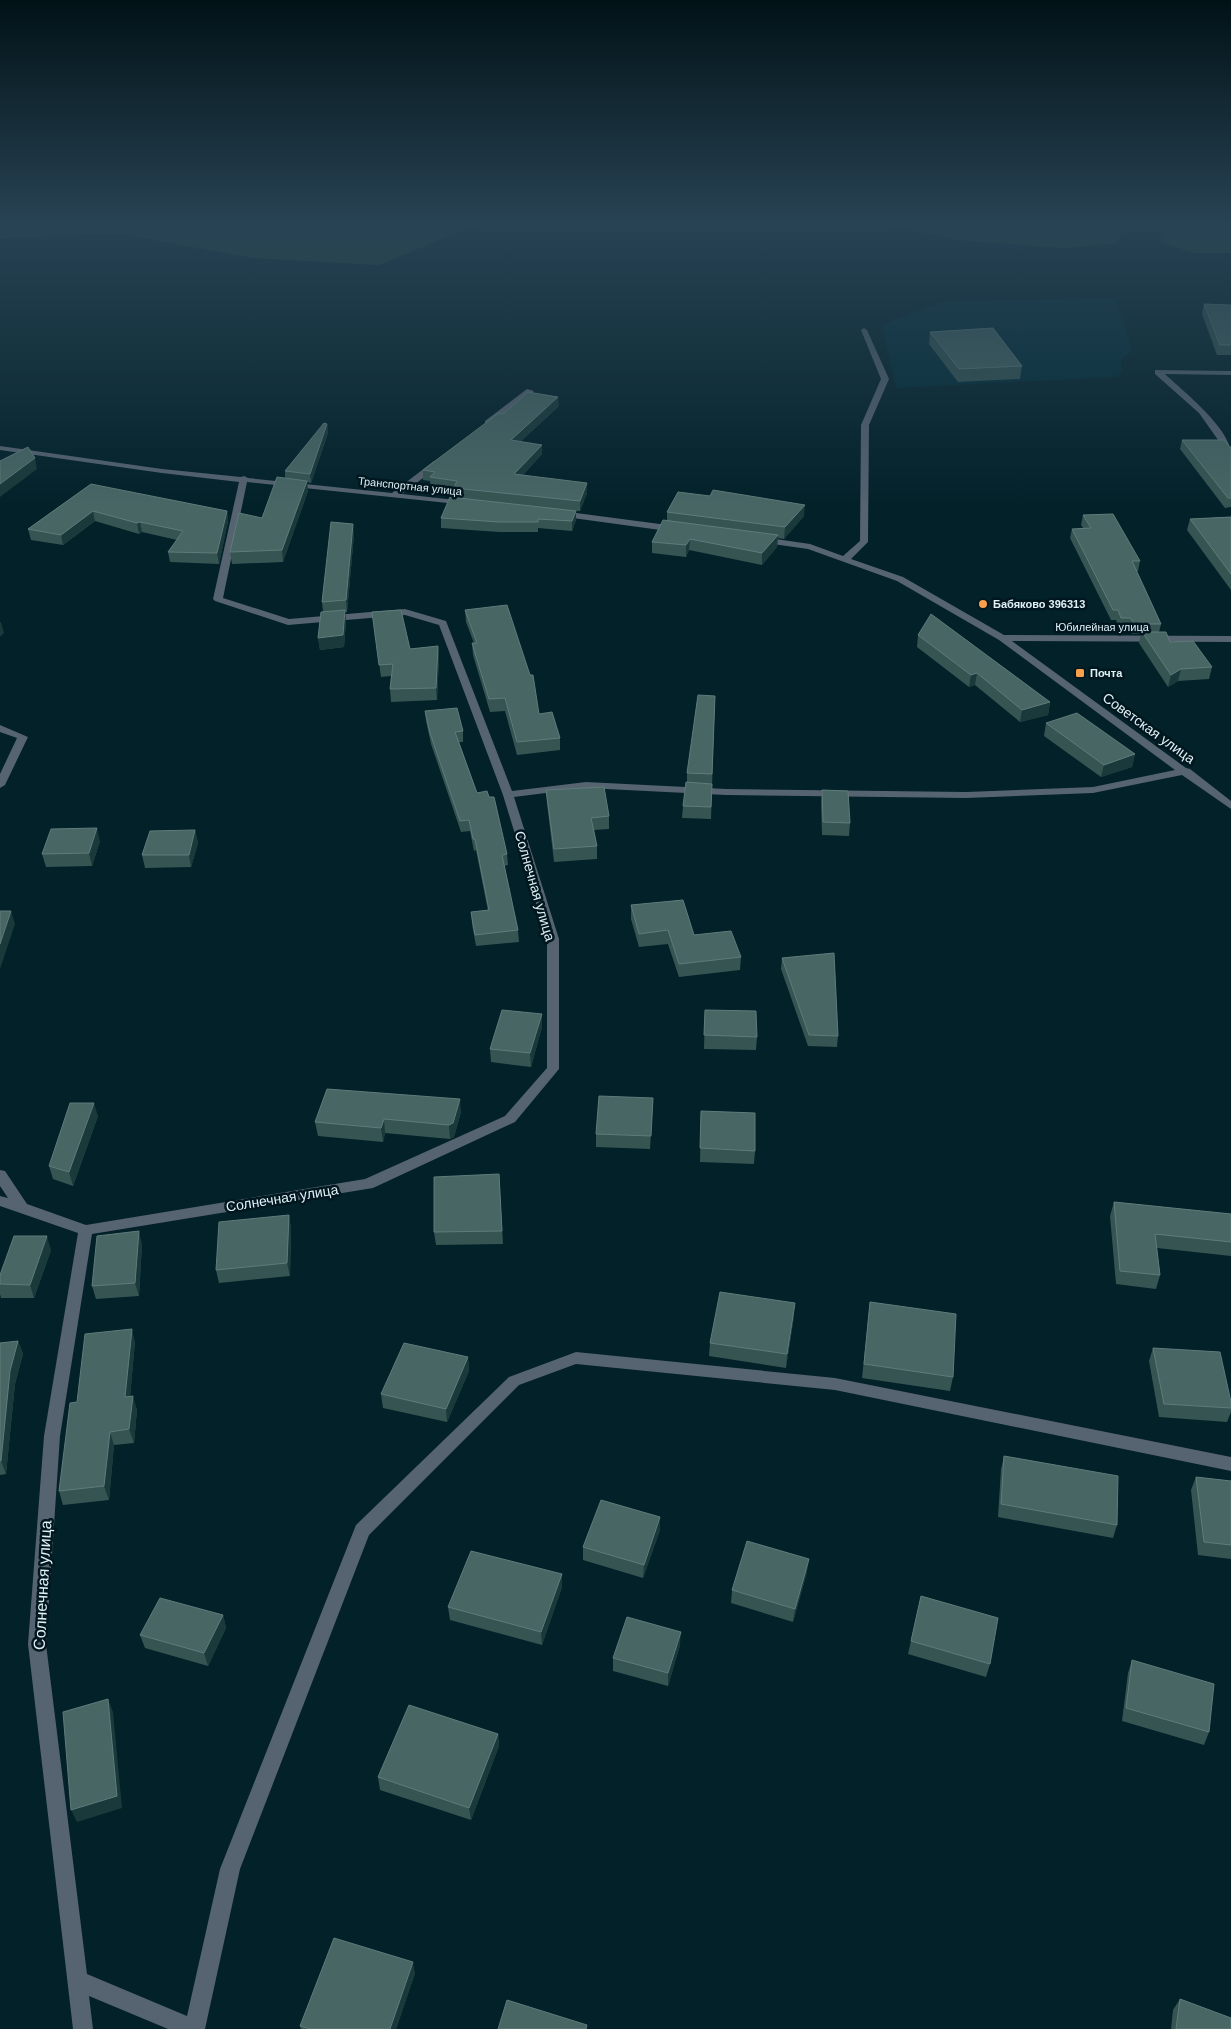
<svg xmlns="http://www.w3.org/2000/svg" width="1231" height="2029" font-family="Helvetica,sans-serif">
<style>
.built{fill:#002b36}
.green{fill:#294b37}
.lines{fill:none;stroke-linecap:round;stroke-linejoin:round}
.minor{fill:#566370;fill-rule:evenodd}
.wall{fill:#365552}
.shaded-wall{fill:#19393a}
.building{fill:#486664;stroke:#607b7b}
.poi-dot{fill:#f8a04b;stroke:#00171f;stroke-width:2}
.labels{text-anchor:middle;stroke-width:5;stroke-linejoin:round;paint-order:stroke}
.far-street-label{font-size:11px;fill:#e0f1f6;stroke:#00171f}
.far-poi-label{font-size:11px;font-weight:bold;fill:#e0f1f6;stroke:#00171f;text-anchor:start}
.street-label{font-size:14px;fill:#e0f1f6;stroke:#00171f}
.near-street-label{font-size:16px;fill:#e0f1f6;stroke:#00171f}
</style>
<rect width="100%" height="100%" fill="#022129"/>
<polygon class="built" points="1115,298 1132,350 1121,360 1122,371 1117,377 896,388 882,325 942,302"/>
<g class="green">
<polygon points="0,223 480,223 379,265 253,258 117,233 0,239"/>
<polygon points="882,223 1125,223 1117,243 1063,248 957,240"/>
<polygon points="1163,223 1231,223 1231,253 1195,253 1160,242"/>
</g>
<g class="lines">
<g class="minor">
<polygon points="864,328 867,330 889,379 869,425 868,542 851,559 903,577 1004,635 1231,636 1231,642 1012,641 1186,768 1190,769 1231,801 1231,809 1182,775 1093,793 966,798 726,795 586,788 514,797 559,939 559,1069 515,1122 373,1188 92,1234 60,1436 46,1644 87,1974 187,2016 220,1869 356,1525 509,1377 576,1352 835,1378 1231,1457 1231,1471 835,1390 576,1364 519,1385 369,1535 240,1869 205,2029 168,2029 89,1996 93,2029 73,2029 28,1644 44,1436 78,1233 0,1206 0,1196 8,1198 0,1186 0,1170 5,1171 27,1204 86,1225 365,1179 505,1116 547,1068 547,939 503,795 439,625 405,615 288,625 215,601 213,599 239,482 162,473 0,450 0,446 162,469 241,477 244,476 248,478 392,493 434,461 440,461 440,465 402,494 464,501 468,503 467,505 247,482 223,598 289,619 405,609 446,621 512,791 586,782 726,789 966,792 1093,787 1175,770 999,640 897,581 808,549 759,542 758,540 762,537 810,544 843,556 860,541 861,425 881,379 861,330"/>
<path d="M 1155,370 L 1231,371 L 1231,375 L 1165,374 C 1183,391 1231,429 1231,454 L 1228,454 L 1199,413 L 1155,374 Z"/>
<polygon points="527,389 534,391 491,425 485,425 485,421"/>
<polygon points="561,511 675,526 679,529 675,532 558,516 557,514"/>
<polygon points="0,725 28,737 5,785 0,788 0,774 17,738 0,732"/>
</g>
</g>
<g class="wall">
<polygon points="1204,304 1231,305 1231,355 1217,355 1202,314"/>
<polygon points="930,332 1022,366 1020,379 958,382 929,344"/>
<polygon points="559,406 520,442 542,445 542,454 523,475 587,493 580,511 576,511 576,520 572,531 538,528 538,532 499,532 441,528 441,518 455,498 454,491 431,487 430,481 423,480 423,470 503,414"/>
<polygon points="327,424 328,433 311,483 307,482 308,491 283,562 232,564 230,552 262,518 285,478 285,471"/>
<polygon points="1182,440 1231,447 1231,507 1225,508 1180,449"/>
<polygon points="91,484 227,511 228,521 219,564 170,562 168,552 177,540 142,532 139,534 95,521 63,545 31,540 28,529"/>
<polygon points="667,512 804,516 784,539 778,538 777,547 762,565 689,550 686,557 652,553 652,542 667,521"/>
<polygon points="1083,515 1140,561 1138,571 1136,571 1161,624 1159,632 1170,642 1212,667 1209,679 1178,681 1168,687 1139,643 1141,634 1132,634 1128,628 1119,627 1116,620 1111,620 1070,538 1072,529 1083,528 1081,525"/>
<polygon points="1231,517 1231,590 1187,530 1190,519"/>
<polygon points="354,535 347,612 345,612 346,622 344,647 320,650 318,638 323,612 322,602"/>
<polygon points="465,610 539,714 560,738 560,750 517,755 505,711 490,712 473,655 472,643 474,643 466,622"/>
<polygon points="372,612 410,649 438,646 439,658 437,700 391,702 390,689 391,676 381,677"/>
<polygon points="918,635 1050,702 1048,715 1020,722 975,685 969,687 917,647"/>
<polygon points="715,696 711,819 682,818 683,806 687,782 687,773"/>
<polygon points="425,711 463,731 463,742 459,742 477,793 489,797 507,854 508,865 504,866 518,930 519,942 476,946 472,924 471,912 488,911 476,850 474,851 470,831 461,832 431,744 426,721"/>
<polygon points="1046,723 1135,754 1132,767 1101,777 1044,736"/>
<polygon points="546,790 609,816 609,829 594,830 597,846 597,859 554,862 547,803"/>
<polygon points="822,790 850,823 849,836 822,835 821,803"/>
<polygon points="195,830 198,843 191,867 145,868 142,855"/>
<polygon points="100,841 92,866 46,867 42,854"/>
<polygon points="631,905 741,957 740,970 679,977 668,944 639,947 631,919"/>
<polygon points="782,958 838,1036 837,1047 808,1046 781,969"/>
<polygon points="705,1010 757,1037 756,1050 704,1049"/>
<polygon points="542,1027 531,1067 491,1062 490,1049"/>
<polygon points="653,1098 650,1149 596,1147 596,1134"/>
<polygon points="701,1111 755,1151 754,1164 700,1162"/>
<polygon points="461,1112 454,1137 450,1139 385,1133 383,1142 318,1136 315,1122"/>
<polygon points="98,1116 73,1186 53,1179 49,1166"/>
<polygon points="499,1174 503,1244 436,1245 434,1232"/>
<polygon points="1114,1202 1231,1214 1231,1256 1157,1248 1160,1275 1156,1289 1116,1284 1110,1216"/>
<polygon points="289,1215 291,1229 290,1276 219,1283 216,1270"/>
<polygon points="142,1244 139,1296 96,1299 92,1286"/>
<polygon points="51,1250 34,1298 1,1298 0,1294 0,1275"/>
<polygon points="870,1302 953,1377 950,1391 862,1378"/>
<polygon points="794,1316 786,1368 709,1356 710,1343"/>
<polygon points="18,1341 23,1354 15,1384 6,1474 0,1475 0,1343"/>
<polygon points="135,1342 130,1396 137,1410 134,1443 114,1445 109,1500 63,1505 59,1491 77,1402"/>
<polygon points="1153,1348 1231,1402 1231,1412 1227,1422 1159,1417 1149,1361"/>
<polygon points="468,1357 469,1371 447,1422 383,1408 381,1394"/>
<polygon points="1004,1456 1117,1525 1113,1538 998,1517 1001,1469"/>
<polygon points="1196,1477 1231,1481 1231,1559 1198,1555 1191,1490"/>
<polygon points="660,1530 643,1578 583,1560 583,1547"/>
<polygon points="807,1572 793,1622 731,1603 732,1590"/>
<polygon points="562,1574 562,1587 542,1645 450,1620 448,1607"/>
<polygon points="921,1596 990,1664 986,1677 908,1654"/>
<polygon points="223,1615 226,1628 208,1666 145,1648 140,1635"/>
<polygon points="680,1645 668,1686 613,1671 613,1658"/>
<polygon points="1132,1660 1209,1732 1204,1745 1122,1721 1128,1673"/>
<polygon points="498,1734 499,1746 471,1820 380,1790 378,1777"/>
<polygon points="415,1973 396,2029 301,2029 300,2026"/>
<polygon points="1180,1999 1231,2029 1171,2029 1173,2010"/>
</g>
<g class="shaded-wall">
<polygon points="558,397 559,406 511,450 511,440"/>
<polygon points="327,424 328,433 311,483 310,474"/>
<polygon points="542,445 542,454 515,484 514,474"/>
<polygon points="35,458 37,469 0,497 0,484"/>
<polygon points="307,481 308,491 283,562 282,550"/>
<polygon points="587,483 587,493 580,511 580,501"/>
<polygon points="805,505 804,516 784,539 785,527"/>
<polygon points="93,511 95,521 63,545 61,535"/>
<polygon points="227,511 228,521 219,564 217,553"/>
<polygon points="576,511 576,520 572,531 572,521"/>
<polygon points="140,522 142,532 139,534 137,523"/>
<polygon points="353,524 354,535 347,612 346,600"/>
<polygon points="778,535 777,547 762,565 762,553"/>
<polygon points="690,539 689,550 686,557 686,545"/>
<polygon points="345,610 346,622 344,647 320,650 318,638"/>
<polygon points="0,622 1,622 4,633 0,637"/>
<polygon points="438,646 439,658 437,700 436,688"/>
<polygon points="1181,669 1178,681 1168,687 1171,675"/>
<polygon points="977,673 975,685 969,687 971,675"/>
<polygon points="1050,702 1048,715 1020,722 1022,710"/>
<polygon points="1135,754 1132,767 1101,777 1104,765"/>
<polygon points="97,828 100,841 92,866 89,853"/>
<polygon points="195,830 198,843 191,867 189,855"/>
<polygon points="11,911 15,924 0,969 0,944"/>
<polygon points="542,1014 542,1027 531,1067 530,1053"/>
<polygon points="460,1099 461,1112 454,1137 450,1139 449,1125"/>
<polygon points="94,1103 98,1116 73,1186 69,1172"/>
<polygon points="384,1119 385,1133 383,1142 381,1128"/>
<polygon points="289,1215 291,1229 290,1276 287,1263"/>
<polygon points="139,1231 142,1244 139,1296 135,1283"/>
<polygon points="47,1236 51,1250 34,1298 30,1285"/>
<polygon points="795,1303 794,1316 786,1368 787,1354"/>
<polygon points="132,1329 135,1342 129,1410 125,1397"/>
<polygon points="18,1341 23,1354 15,1384 6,1474 1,1461 10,1371"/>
<polygon points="468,1357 469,1371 447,1422 446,1409"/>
<polygon points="133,1396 137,1410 134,1443 129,1429"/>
<polygon points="110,1432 114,1445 109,1500 104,1486"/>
<polygon points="660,1517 660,1530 643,1578 644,1565"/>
<polygon points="809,1559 807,1572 793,1622 795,1609"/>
<polygon points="562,1574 562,1587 542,1645 541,1632"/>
<polygon points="223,1615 226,1628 208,1666 204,1653"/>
<polygon points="681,1632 680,1645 668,1686 668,1673"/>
<polygon points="108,1699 113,1712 122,1808 77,1822 71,1810"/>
<polygon points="498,1734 499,1746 471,1820 469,1808"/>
<polygon points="413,1962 415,1973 396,2029 390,2029"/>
</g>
<g class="building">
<polygon points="1204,304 1231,305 1231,345 1220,345"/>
<polygon points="993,328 1022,366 959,369 930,332"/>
<polygon points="528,392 558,397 511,440 542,445 514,474 587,483 580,501 454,488 457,481 430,477 435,472 423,470 499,413 503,414"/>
<polygon points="324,423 327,424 310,474 285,471"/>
<polygon points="1182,440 1224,440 1230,447 1231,447 1231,498 1228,498"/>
<polygon points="28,447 35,458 0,484 0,461"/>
<polygon points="277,477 307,481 282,550 230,552 239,513 262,518"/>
<polygon points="91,484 227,511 217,553 168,552 183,531 140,522 137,523 93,511 61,535 28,529"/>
<polygon points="713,490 805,505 785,527 667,512 678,492 710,496"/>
<polygon points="450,497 576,511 572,521 538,519 538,522 499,522 441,518"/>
<polygon points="1113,514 1140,561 1132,561 1161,624 1135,624 1130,618 1121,618 1118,610 1113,610 1072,529 1091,528 1083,515"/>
<polygon points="1231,517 1231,574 1190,519"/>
<polygon points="663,520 778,535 762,553 690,539 686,545 652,542"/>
<polygon points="331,522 353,524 346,600 322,602"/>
<polygon points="507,605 530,675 533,675 539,714 552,712 560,738 517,742 505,698 489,699 472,643 477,643 465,610"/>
<polygon points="345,610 343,635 318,638 321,612"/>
<polygon points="401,610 410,649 438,646 436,688 390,689 393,664 379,665 372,612"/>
<polygon points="931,614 1050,702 1022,710 977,673 971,675 918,635"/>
<polygon points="1142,632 1166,632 1170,642 1193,641 1212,667 1181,669 1171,675"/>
<polygon points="698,695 715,696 712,774 687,773"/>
<polygon points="457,708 463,731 455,732 477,793 487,791 489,797 494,797 507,854 502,855 518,930 475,935 471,912 489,910 475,839 473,839 469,820 460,821 430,733 425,711"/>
<polygon points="1077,713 1135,754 1104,765 1046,723"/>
<polygon points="686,782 712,784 711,807 683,806"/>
<polygon points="604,787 609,816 591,818 597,846 554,849 546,790"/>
<polygon points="822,790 848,791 850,823 823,822"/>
<polygon points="97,828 89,853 42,854 51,829"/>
<polygon points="195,830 189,855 142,855 150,831"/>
<polygon points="683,900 694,935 731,931 741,957 679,964 668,930 639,934 631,905"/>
<polygon points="0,911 11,911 0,944"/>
<polygon points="834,953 838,1036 809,1035 782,958"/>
<polygon points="502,1010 542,1014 530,1053 490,1049"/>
<polygon points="705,1010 756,1011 757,1037 704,1035"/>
<polygon points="327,1089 460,1099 453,1123 449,1125 384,1119 381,1128 315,1122"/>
<polygon points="599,1096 653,1098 651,1136 596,1134"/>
<polygon points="70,1103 94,1103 69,1172 49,1166"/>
<polygon points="701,1111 755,1113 755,1151 700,1148"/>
<polygon points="499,1174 502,1231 434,1232 434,1177"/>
<polygon points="1114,1202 1231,1214 1231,1242 1155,1234 1160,1275 1120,1271"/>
<polygon points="289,1215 287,1263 216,1270 219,1222"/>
<polygon points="139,1231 135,1283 92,1286 97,1236"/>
<polygon points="14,1236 47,1236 30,1285 0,1284 0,1275"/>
<polygon points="720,1292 795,1303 787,1354 710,1343"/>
<polygon points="870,1302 956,1314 953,1377 864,1364"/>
<polygon points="132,1329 125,1397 133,1396 129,1429 110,1432 104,1486 59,1491 70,1403 77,1402 85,1334"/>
<polygon points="18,1341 10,1371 1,1461 0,1461 0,1343"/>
<polygon points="404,1343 468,1357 446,1409 381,1394"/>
<polygon points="1153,1348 1220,1352 1231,1402 1231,1408 1164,1404"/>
<polygon points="1004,1456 1118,1476 1117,1525 1001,1504"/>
<polygon points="1196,1477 1231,1481 1231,1545 1204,1542"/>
<polygon points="601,1500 660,1517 644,1565 583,1547"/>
<polygon points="747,1541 809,1559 795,1609 732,1590"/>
<polygon points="471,1551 562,1574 541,1632 448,1607"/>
<polygon points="921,1596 998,1618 990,1664 911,1641"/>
<polygon points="160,1598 223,1615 204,1653 140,1635"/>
<polygon points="627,1617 681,1632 668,1673 613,1658"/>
<polygon points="1132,1660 1214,1684 1209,1732 1126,1708"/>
<polygon points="108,1699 117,1796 71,1810 63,1712"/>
<polygon points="409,1705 498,1734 469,1808 378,1777"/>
<polygon points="334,1938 413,1962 390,2029 310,2029 300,2026"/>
<polygon points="1180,1999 1231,2018 1231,2029 1176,2029"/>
<polygon points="507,2000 587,2025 586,2029 498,2029"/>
</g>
<linearGradient id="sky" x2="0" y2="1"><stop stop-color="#011217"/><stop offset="0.44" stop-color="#284354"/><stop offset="1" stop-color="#284354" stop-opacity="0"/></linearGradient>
<rect width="1231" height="507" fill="url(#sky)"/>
<g class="poi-dot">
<circle cx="983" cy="604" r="5"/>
<rect x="1075" y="668" width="10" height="10" rx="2.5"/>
</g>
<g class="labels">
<g class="far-street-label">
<text transform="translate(410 486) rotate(6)" y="4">Транспортная улица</text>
<text x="1102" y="631">Юбилейная улица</text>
</g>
<g class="far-poi-label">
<text x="993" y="608">Бабяково 396313</text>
<text x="1090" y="677">Почта</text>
</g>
<g class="street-label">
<text transform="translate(1149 728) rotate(36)" y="5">Советская улица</text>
<text transform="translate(535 886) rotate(74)" y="5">Солнечная улица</text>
<text transform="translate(282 1198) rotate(-9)" y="5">Солнечная улица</text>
</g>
<g class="near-street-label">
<text transform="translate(42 1585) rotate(-87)" y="6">Солнечная улица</text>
</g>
</g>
</svg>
